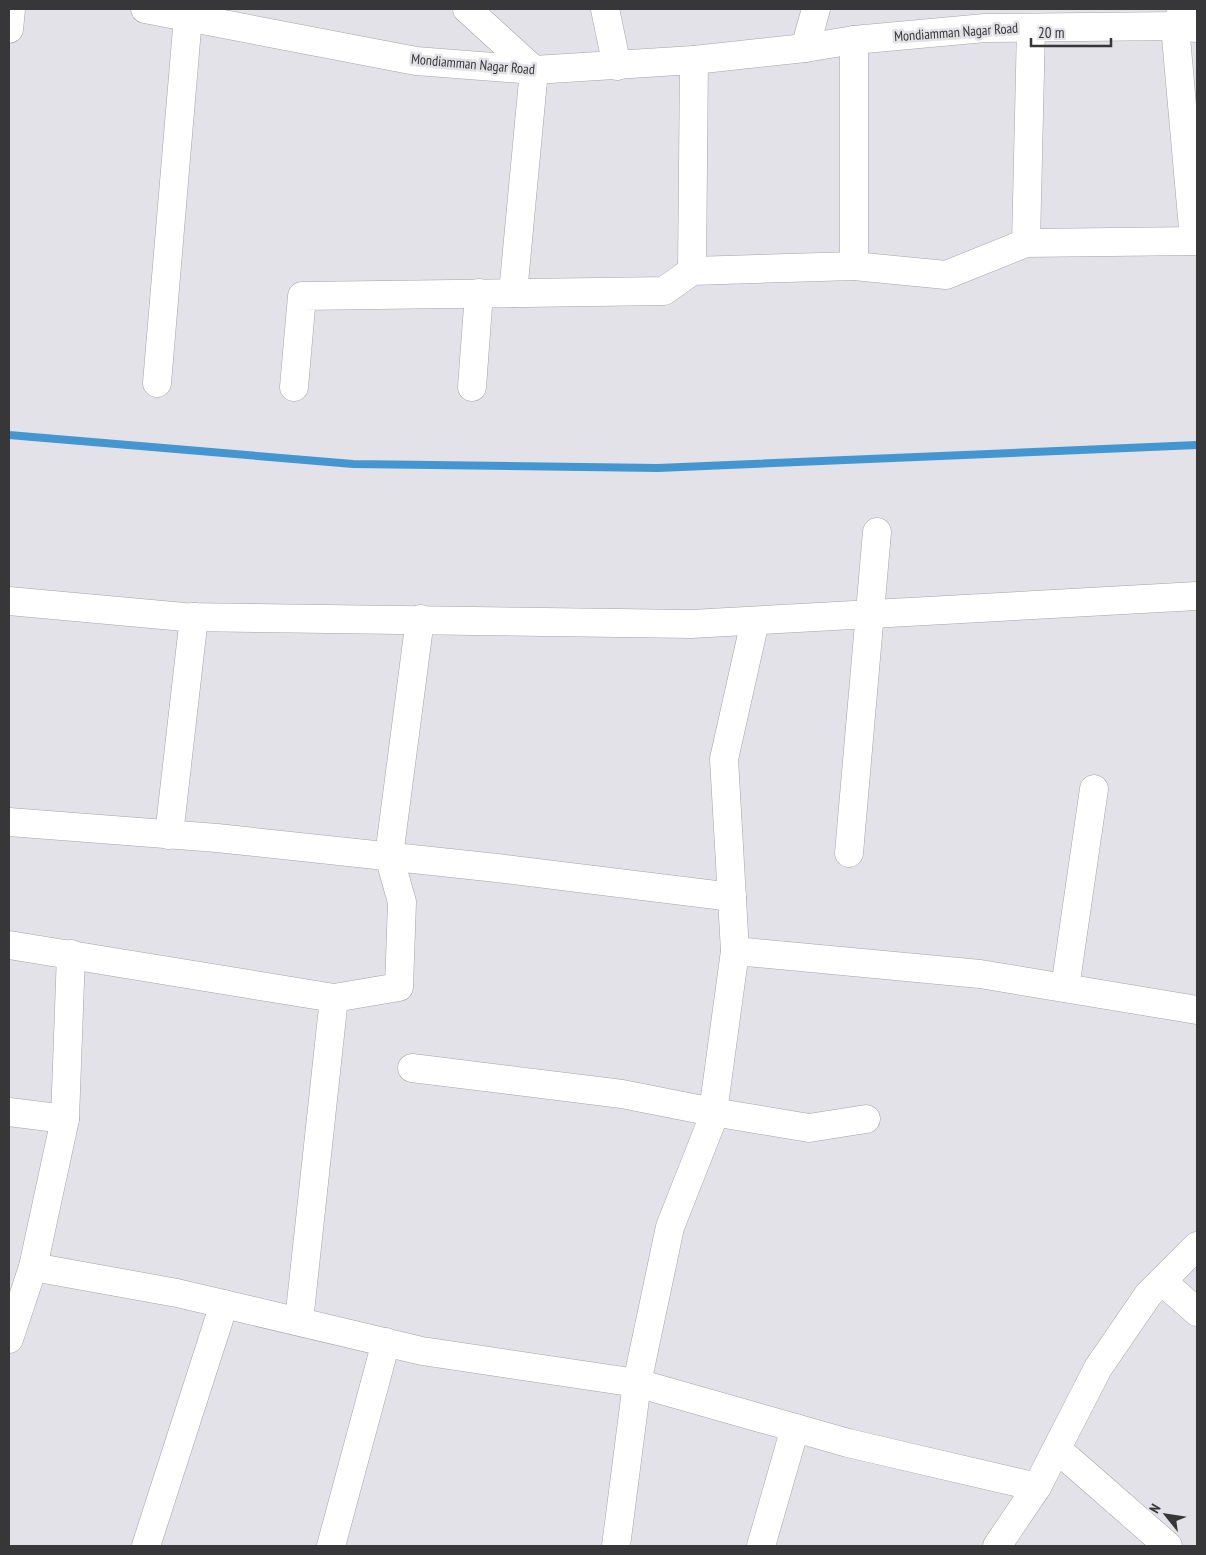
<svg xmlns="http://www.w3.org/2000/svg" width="1206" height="1555" font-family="'PT Sans Narrow',sans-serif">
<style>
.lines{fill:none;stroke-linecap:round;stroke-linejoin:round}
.stream{stroke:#4496d1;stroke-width:8}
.minor-casing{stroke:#a3a3a8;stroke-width:29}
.minor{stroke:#fff;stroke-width:28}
.labels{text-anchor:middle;stroke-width:5;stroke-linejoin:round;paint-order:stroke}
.street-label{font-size:14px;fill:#373739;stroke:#e2e2e8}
</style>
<rect width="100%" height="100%" fill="#e2e2e8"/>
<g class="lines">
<polyline class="stream" points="9,435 353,464 658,468 1197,445"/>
<g class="minor-casing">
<g id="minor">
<polyline points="145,9 416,61 534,70 694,60 805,48 854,40 985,28 1175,26 1197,28"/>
<polyline points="467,9 534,70 513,293"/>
<polyline points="605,9 617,66"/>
<polyline points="1183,10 1175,26 1194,240"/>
<polyline points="9,29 11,9"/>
<polyline points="805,48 816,9"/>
<polyline points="1026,243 1031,28"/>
<polyline points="854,266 854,40"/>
<polyline points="692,271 694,60"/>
<polyline points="157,383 188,17"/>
<polyline points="294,387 302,296 664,291 692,271 854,266 946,275 1026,243 1197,241"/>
<polyline points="472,387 479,293"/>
<polyline points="9,601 184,617 691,624 1197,596"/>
<polyline points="9,822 217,838 497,868 732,897"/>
<polyline points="169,835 194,617"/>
<polyline points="849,853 877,532"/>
<polyline points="9,945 334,998 399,987 402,902 389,856 420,619"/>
<polyline points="735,951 980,974 1197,1010"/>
<polyline points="1065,988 1094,789"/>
<polyline points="412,1068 622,1094 713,1112 809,1128 866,1119"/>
<polyline points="9,1112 65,1119"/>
<polyline points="33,1267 177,1293 422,1351 637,1383 848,1443 1037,1487"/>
<polyline points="1162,1281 1197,1312"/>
<polyline points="299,1321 334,998"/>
<polyline points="9,1339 33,1267 65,1119 71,954"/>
<polyline points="1057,1449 1168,1546"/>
<polyline points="146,1546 224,1304"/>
<polyline points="331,1546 386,1342"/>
<polyline points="616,1546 637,1383 670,1227 711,1123 713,1112 735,951 724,759 755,621"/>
<polyline points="761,1546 795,1428"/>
<polyline points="997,1546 1037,1487 1098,1368 1148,1295 1197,1246"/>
</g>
</g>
<use href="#minor" class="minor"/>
</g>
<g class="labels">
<g class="street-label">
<text transform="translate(956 32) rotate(-4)" y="5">Mondiamman Nagar Road</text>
<text transform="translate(473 64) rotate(5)" y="5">Mondiamman Nagar Road</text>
</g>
</g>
<rect width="1206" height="1555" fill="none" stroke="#373739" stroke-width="20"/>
<g transform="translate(1166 1515) rotate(300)" stroke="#e2e2e8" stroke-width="4" paint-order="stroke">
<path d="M0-4L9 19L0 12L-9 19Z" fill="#373739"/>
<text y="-8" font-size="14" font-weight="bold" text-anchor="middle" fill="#373739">N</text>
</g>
<path d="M1031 38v8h80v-8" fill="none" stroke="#373739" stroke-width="2.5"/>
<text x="1038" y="38" font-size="15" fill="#373739" stroke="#e2e2e8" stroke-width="4" paint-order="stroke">20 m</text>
</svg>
